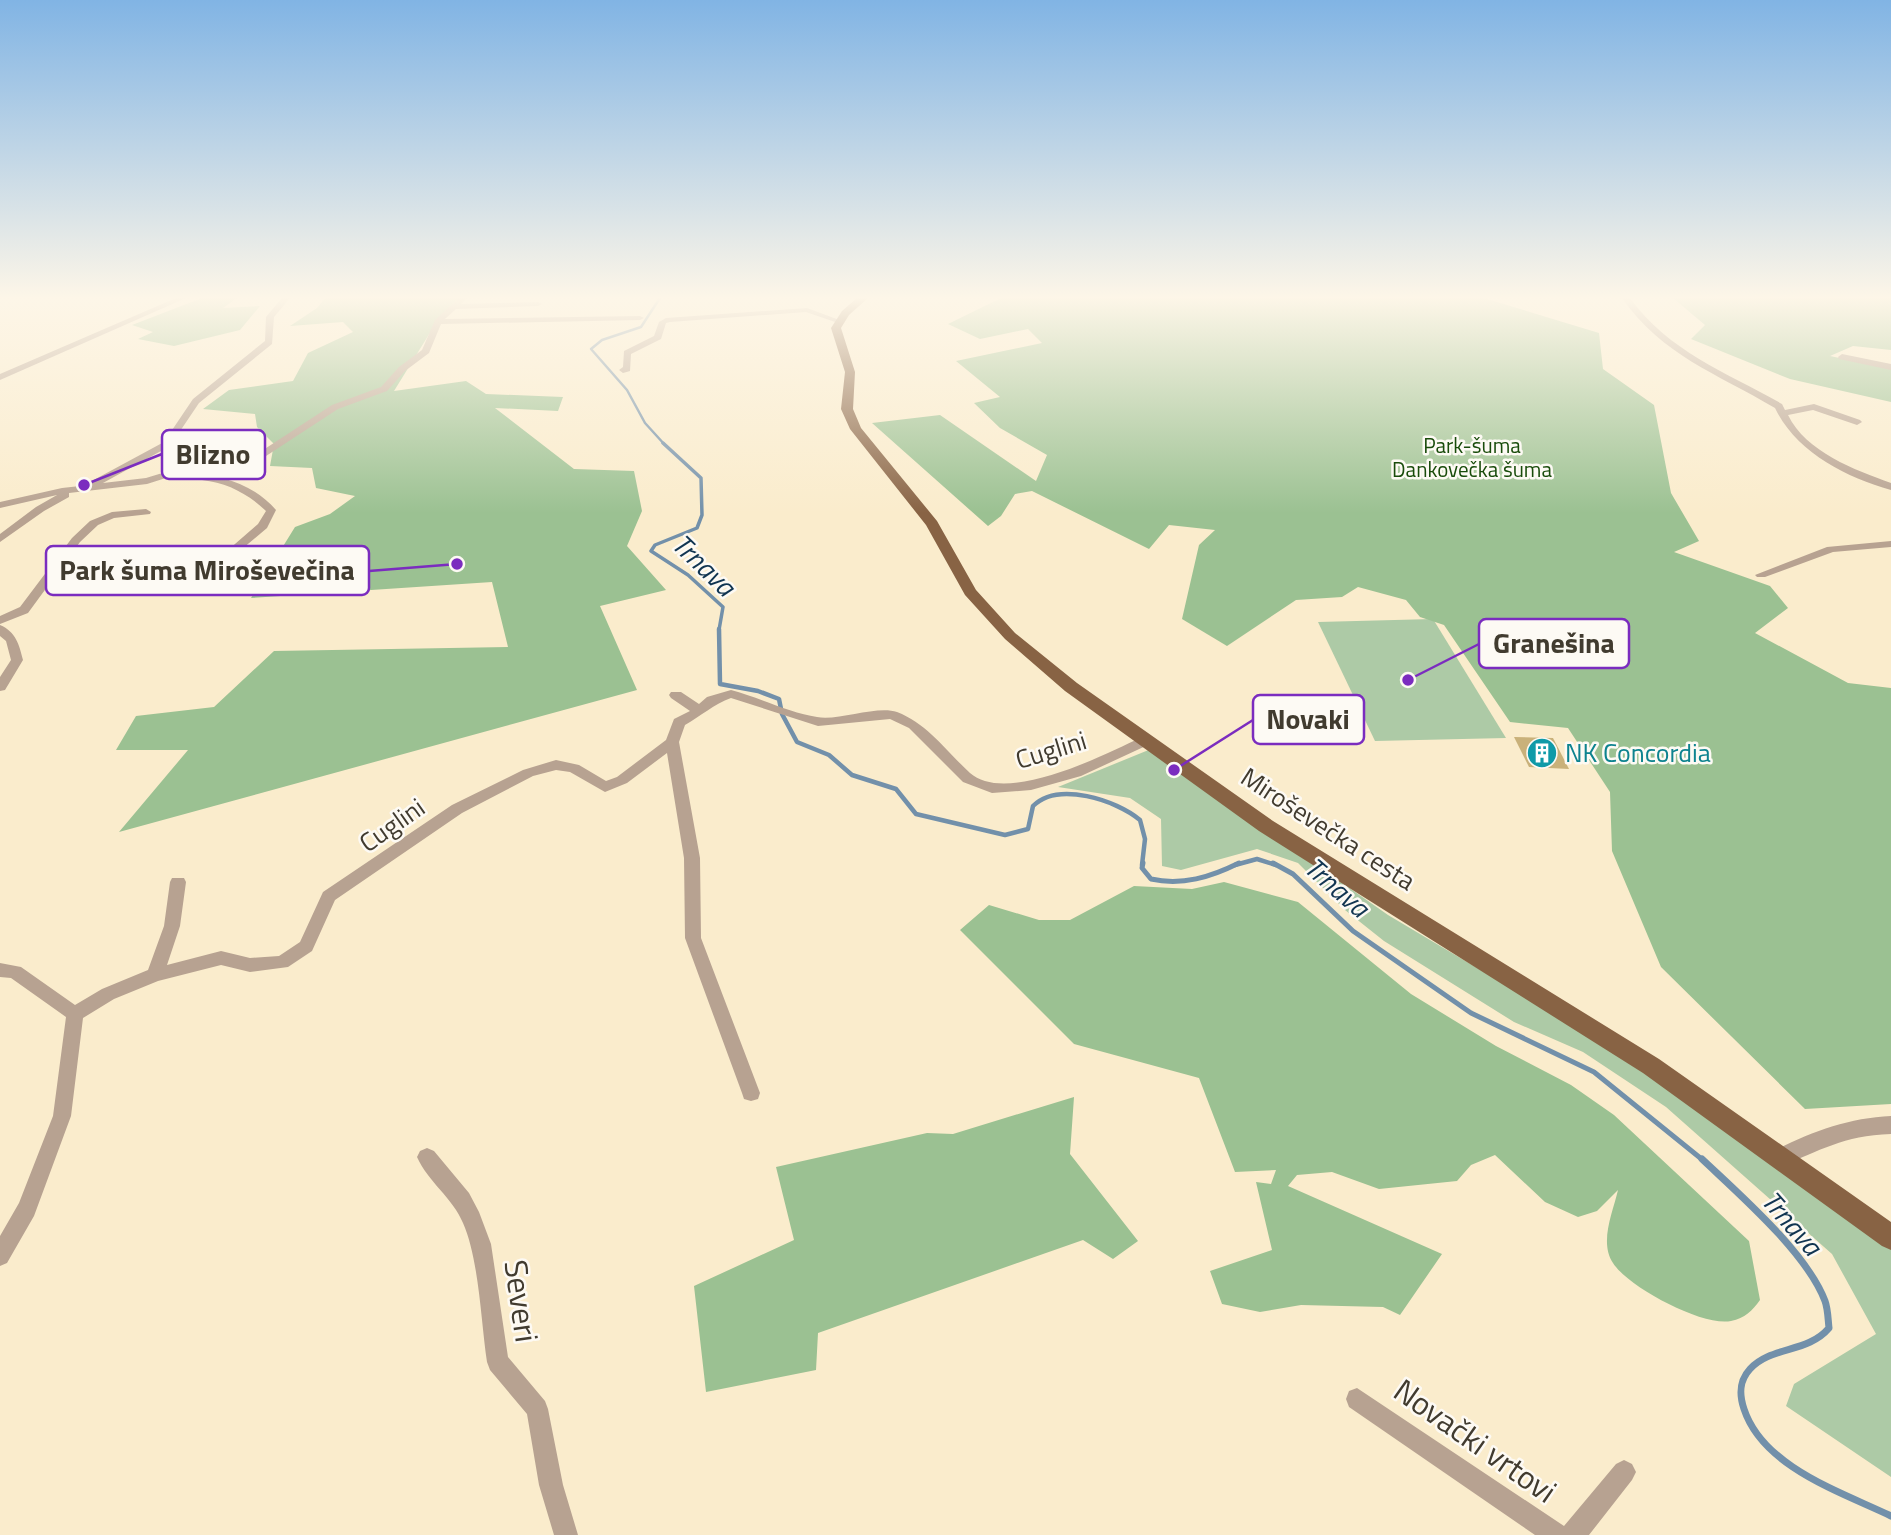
<svg xmlns="http://www.w3.org/2000/svg" width="1891" height="1535" font-family="'Titillium Web',sans-serif">
<style>
.green{fill:#adcaa6}
.forest{fill:#9bc192}
.lines{fill:none;stroke-linecap:round;stroke-linejoin:round}
.stream-far4{stroke:#7290aa;stroke-width:2.5}
.stream-far3{stroke:#7290aa;stroke-width:3.5}
.stream-far2{stroke:#7290aa;stroke-width:4.5}
.stream-far1{stroke:#7290aa;stroke-width:5}
.stream{stroke:#7290aa;stroke-width:7}
.building{fill:#c9b17a}
.minor{fill:#b7a291;fill-rule:evenodd}
.major{fill:#886344;fill-rule:evenodd}
.labels{text-anchor:middle;stroke-width:5;stroke-linejoin:round;paint-order:stroke}
.far-park-label{font-size:21px;fill:#194c0b;stroke:#fdfaf4}
.street-label{font-size:26px;fill:#413b2f;stroke:#fdfaf4}
.culture-label{font-size:26px;fill:#0d838f;stroke:#fdfaf4;text-anchor:start}
.water-label{font-size:28px;font-style:italic;fill:#113551;stroke:#fdfaf4}
.near-street-label{font-size:32px;fill:#413b2f;stroke:#fdfaf4}
.leader{fill:none;stroke:#7b2cbf;stroke-width:2.5}
.callout-dot{fill:#7b2cbf;stroke:#fdfaf4;stroke-width:2.5}
.callout{fill:#fdfaf4;stroke:#7b2cbf;stroke-width:2.5}
.callout-label{font-size:28px;text-anchor:middle;font-weight:bold;fill:#413b2f}
</style>
<rect width="100%" height="100%" fill="#faeccc"/>
<g class="green">
<polygon points="1433,619 1506,738 1375,741 1318,622"/>
<polygon points="1151,749 1388,915 1637,1063 1891,1245 1891,1477 1786,1406 1794,1384 1876,1334 1832,1254 1666,1107 1583,1052 1514,1022 1384,941 1345,910 1298,863 1257,849 1181,870 1162,866 1161,819 1130,798 1058,787"/>
</g>
<g class="forest">
<polygon points="202,298 237,298 223,308 260,306 240,330 174,346 138,339 153,332 132,325"/>
<polygon points="325,298 459,298 436,323 394,391 466,381 486,394 563,397 558,411 495,408 574,469 634,471 642,511 627,546 666,590 600,606 637,690 119,832 188,750 116,750 136,716 214,707 274,651 508,647 492,582 251,598 295,527 330,514 355,496 316,488 312,468 270,466 274,444 257,427 255,414 203,409 229,390 293,381 308,353 353,332 343,322 290,326 317,308"/>
<polygon points="1001,298 1484,298 1599,333 1603,369 1654,405 1671,493 1699,541 1674,552 1770,586 1788,608 1755,633 1848,683 1891,688 1891,1104 1805,1109 1661,967 1612,851 1610,792 1568,728 1510,722 1444,625 1420,617 1406,600 1358,587 1342,597 1296,600 1227,646 1182,619 1199,545 1215,530 1169,525 1149,549 1032,491 1015,494 1001,516 988,526 872,423 940,415 1036,481 1047,455 1000,428 974,403 1000,397 956,361 1042,343 1028,329 980,339 948,324"/>
<polygon points="1673,298 1891,298 1891,350 1853,346 1830,356 1891,369 1891,402 1790,379 1691,339 1705,325"/>
<path d="M 1224,882 L 1298,902 L 1411,994 L 1496,1046 L 1571,1085 L 1614,1115 L 1749,1241 L 1760,1300 C 1752,1311 1745,1318 1731,1321 C 1703,1327 1628,1287 1613,1263 C 1599,1242 1613,1212 1618,1190 L 1597,1211 L 1578,1217 L 1545,1202 L 1495,1155 L 1471,1165 L 1457,1181 L 1379,1189 L 1332,1172 L 1297,1175 L 1288,1186 L 1442,1254 L 1400,1315 L 1383,1307 L 1301,1305 L 1260,1312 L 1222,1304 L 1210,1271 L 1272,1250 L 1256,1182 L 1271,1184 L 1276,1170 L 1235,1172 L 1199,1078 L 1074,1044 L 960,930 L 989,905 L 1039,920 L 1070,920 L 1134,886 L 1192,889 Z"/>
<polygon points="1074,1097 1070,1154 1138,1241 1113,1259 1083,1240 818,1333 816,1370 706,1392 694,1286 794,1240 776,1167 927,1133 953,1134"/>
</g>
<g class="lines">
<polyline class="stream-far4" points="660,298 641,327 602,340 591,349 627,390 645,423 665,445"/>
<polyline class="stream-far3" points="663,443 701,478 702,515 697,528 655,545 651,551 688,575 723,607 719,630"/>
<g class="stream-far2">
<path d="M 719,629 L 720,684 L 758,691 L 779,699 L 782,714 L 797,742 L 829,755 L 852,775 L 896,789 L 916,814 L 1005,835 L 1028,829 L 1033,806 C 1058,781 1116,800 1140,820 L 1145,839 L 1142,865"/>
<polyline points="1235,865 1257,859 1276,865"/>
</g>
<g class="stream-far1">
<path d="M 1143,863 L 1142,868 L 1151,879 C 1182,886 1211,877 1239,863"/>
<polyline points="1273,863 1293,874 1353,931 1471,1013 1594,1072 1704,1161"/>
</g>
<path class="stream" d="M 1702,1159 C 1739,1194 1807,1253 1825,1301 C 1828,1309 1828,1320 1829,1328 C 1808,1353 1771,1346 1750,1369 C 1739,1381 1739,1394 1744,1409 C 1763,1467 1841,1492 1891,1516"/>
</g>
<polygon class="building" points="1514,737 1553,738 1569,769 1529,767"/>
<g class="lines">
<g class="minor">
<polygon points="176,298 186,298 0,380 0,374"/>
<path d="M 282,298 L 290,298 L 274,317 L 272,344 L 199,403 L 170,446 L 103,483 L 146,478 L 205,460 L 260,452 L 332,405 L 381,387 L 399,367 L 422,350 L 435,320 L 459,298 L 467,298 L 461,304 L 538,302 L 542,304 L 538,306 L 456,309 L 445,319 L 640,316 L 644,318 L 640,320 L 441,324 L 429,353 L 405,371 L 387,391 L 338,409 L 266,456 L 206,466 L 180,474 C 216,473 252,482 276,510 L 267,528 L 230,559 L 226,560 L 220,557 L 258,524 L 266,511 C 247,493 227,483 202,480 C 191,479 178,482 169,477 L 147,484 L 69,493 L 69,497 L 44,511 L 0,542 L 0,534 L 36,507 L 57,495 L 0,508 L 0,502 L 62,488 L 89,485 L 90,482 L 164,442 L 193,399 L 265,341 L 266,317 Z"/>
<path d="M 1622,298 L 1630,298 C 1669,352 1726,372 1782,404 L 1785,410 L 1814,404 L 1860,420 L 1862,422 L 1857,425 L 1813,410 L 1788,415 C 1806,452 1855,470 1891,483 L 1891,490 C 1845,477 1796,452 1775,408 C 1716,373 1663,356 1622,298 Z"/>
<polygon points="807,308 842,321 838,323 806,312 670,322 666,323 661,339 631,354 630,371 623,373 619,370 623,367 624,351 654,336 659,322 666,318"/>
<polygon points="1842,354 1891,364 1891,370 1839,359 1838,357"/>
<polygon points="146,509 151,512 150,514 114,518 98,525 80,542 28,613 0,624 0,616 20,607 72,538 90,521 112,512"/>
<polygon points="1891,541 1891,547 1833,552 1765,577 1757,577 1755,575 1827,547"/>
<path d="M 0,625 C 16,632 19,644 23,660 L 5,690 L 0,691 L 0,677 L 11,660 L 6,641 L 0,636 Z"/>
<path d="M 731,690 C 758,697 790,713 817,717 C 839,721 877,705 897,712 C 928,724 946,751 970,773 C 1006,805 1104,755 1140,738 L 1150,738 L 1152,741 L 1150,744 L 1081,776 L 1031,790 L 992,793 L 963,782 L 909,728 L 890,719 L 818,726 L 731,698 C 714,704 701,716 685,725 L 679,742 L 700,858 L 701,938 L 760,1093 L 758,1099 L 751,1101 L 744,1099 L 742,1093 L 685,938 L 684,858 L 667,753 L 627,783 L 605,792 L 570,772 L 556,770 L 533,776 L 462,813 L 335,900 L 312,951 L 288,967 L 250,972 L 221,965 L 158,981 L 114,999 L 83,1018 L 71,1116 L 34,1216 L 7,1263 L 0,1266 L 0,1236 L 19,1203 L 53,1116 L 66,1017 L 11,978 L 0,977 L 0,963 L 21,967 L 75,1005 L 102,989 L 148,970 L 164,926 L 170,882 L 172,878 L 184,878 L 186,882 L 180,926 L 167,965 L 221,951 L 250,958 L 279,956 L 300,942 L 323,892 L 452,805 L 523,770 L 556,760 L 579,765 L 606,781 L 617,777 L 666,740 L 674,719 L 690,711 L 671,698 L 669,695 L 671,692 L 681,692 L 699,704 L 707,697 Z"/>
<path d="M 1891,1116 L 1891,1134 C 1842,1136 1822,1150 1779,1167 L 1772,1164 L 1769,1158 L 1772,1152 C 1810,1132 1848,1118 1891,1116 Z"/>
<path d="M 427,1148 L 434,1151 L 469,1193 L 479,1212 L 491,1244 L 508,1357 L 545,1401 L 548,1409 L 563,1485 L 578,1535 L 554,1535 L 539,1485 L 527,1414 L 490,1370 L 487,1362 C 481,1322 479,1259 463,1223 C 453,1198 428,1182 417,1157 L 420,1151 Z"/>
<polygon points="1357,1388 1564,1526 1616,1464 1624,1460 1632,1464 1636,1472 1632,1480 1589,1535 1535,1535 1349,1407 1346,1399 1349,1391"/>
</g>
<polygon class="major" points="857,298 868,298 849,315 841,328 855,372 853,409 861,428 937,521 976,590 1015,633 1077,683 1273,821 1659,1059 1891,1222 1891,1250 1882,1246 1643,1073 1259,831 1065,691 1005,639 965,595 926,525 850,429 841,409 845,372 831,328 842,311"/>
</g>
<linearGradient id="sky" x2="0" y2="1"><stop stop-color="#81b4e4"/><stop offset="0.58" stop-color="#fdf6e8"/><stop offset="1" stop-color="#fdf6e8" stop-opacity="0"/></linearGradient>
<rect width="1891" height="513" fill="url(#sky)"/>
<defs>
<g id="building-disc" transform="scale(1.575)"><circle r="9.5" fill="#0f9aa8" stroke="#fdfaf4"/><path d="M-4-6H4V6H1V3H-1V6H-4ZM-2.5-4.3h1.7v1.8h-1.7ZM.8-4.3h1.7v1.8H.8ZM-2.5-1h1.7V.8h-1.7ZM.8-1h1.7V.8H.8Z" fill="#fff"/></g>
</defs>
<g fill-rule="evenodd">
<use href="#building-disc" x="1542" y="753"/>
</g>
<g class="labels">
<g class="far-park-label">
<text x="1472" y="453">Park-šuma<tspan x="1472" dy="24">Dankovečka šuma</tspan></text>
</g>
<g class="street-label">
<text transform="translate(1051 750) rotate(-17)" y="9">Cuglini</text>
<text transform="translate(392 825) rotate(-35)" y="9">Cuglini</text>
<text transform="translate(1328 829) rotate(33)" y="9">Miroševečka cesta</text>
</g>
<g class="culture-label">
<text x="1565" y="762">NK Concordia</text>
</g>
<g class="water-label">
<text transform="translate(704 565) rotate(44)" y="10">Trnava</text>
<text transform="translate(1337 887) rotate(41)" y="10">Trnava</text>
<text transform="translate(1792 1223) rotate(49)" y="10">Trnava</text>
</g>
<g class="near-street-label">
<text transform="translate(521 1301) rotate(82)" y="11">Severi</text>
<text transform="translate(1475 1441) rotate(35)" y="11">Novački vrtovi</text>
</g>
</g>
<path class="leader" d="M84 485L162 454M457 564L369 571M1408 680L1479 644M1174 770L1253 720"/>
<g class="callout-dot">
<circle cx="84" cy="485" r="7"/>
<circle cx="457" cy="564" r="7"/>
<circle cx="1408" cy="680" r="7"/>
<circle cx="1174" cy="770" r="7"/>
</g>
<g class="callout">
<rect x="162" y="430" width="103" height="49" rx="7"/>
<rect x="46" y="546" width="323" height="49" rx="7"/>
<rect x="1479" y="619" width="150" height="49" rx="7"/>
<rect x="1253" y="695" width="111" height="49" rx="7"/>
</g>
<g class="callout-label">
<text x="213" y="464">Blizno</text>
<text x="207" y="580">Park šuma Miroševečina</text>
<text x="1554" y="653">Granešina</text>
<text x="1308" y="729">Novaki</text>
</g>
</svg>
